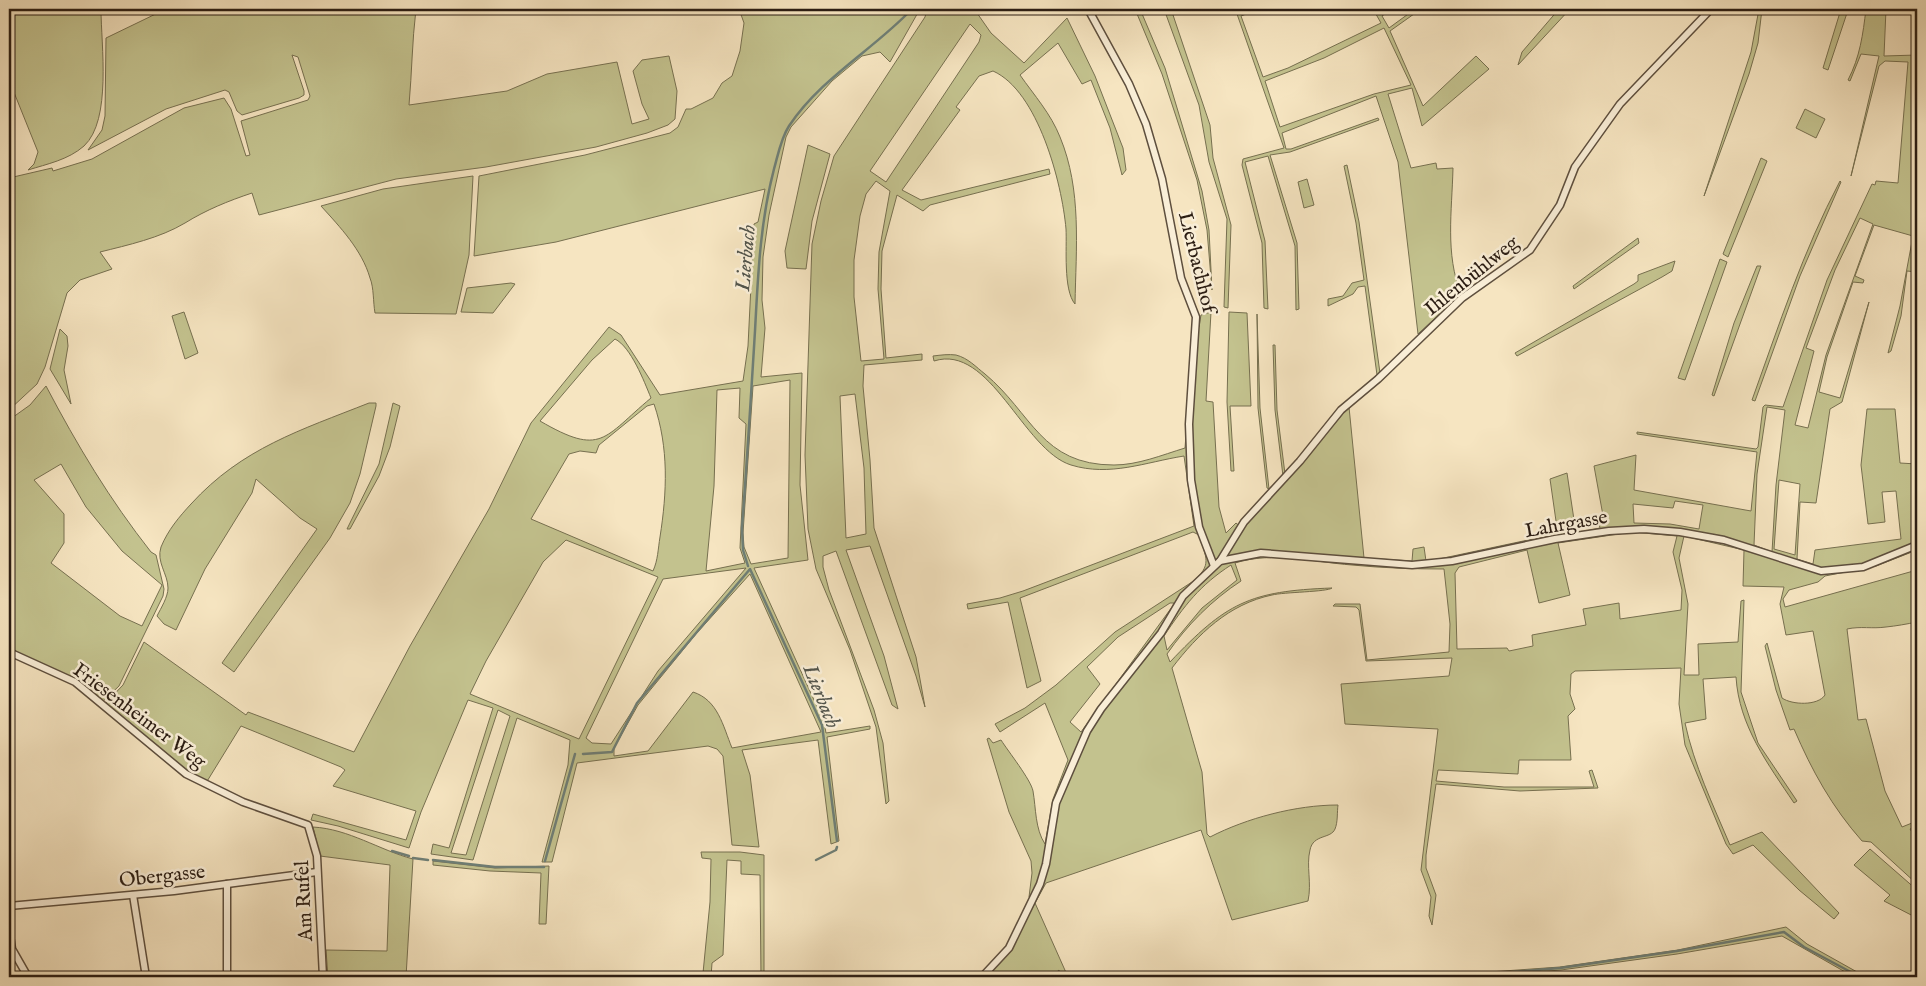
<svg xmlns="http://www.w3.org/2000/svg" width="1926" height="986" font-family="'IM FELL English',serif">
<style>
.green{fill:#c3c28e;stroke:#777050;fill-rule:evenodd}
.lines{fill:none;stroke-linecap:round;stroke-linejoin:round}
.stream{stroke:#6f7e75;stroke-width:2.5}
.minor-casing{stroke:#5e4f3e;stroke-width:9}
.minor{stroke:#f9eed7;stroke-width:6}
.labels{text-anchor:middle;stroke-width:5;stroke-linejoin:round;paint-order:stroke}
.street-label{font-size:20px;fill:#2b1d13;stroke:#f9eed7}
.water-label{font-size:21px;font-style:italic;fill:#53554c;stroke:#f9eed7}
</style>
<rect width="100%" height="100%" fill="#f6e5c1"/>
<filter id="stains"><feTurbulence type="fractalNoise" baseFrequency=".004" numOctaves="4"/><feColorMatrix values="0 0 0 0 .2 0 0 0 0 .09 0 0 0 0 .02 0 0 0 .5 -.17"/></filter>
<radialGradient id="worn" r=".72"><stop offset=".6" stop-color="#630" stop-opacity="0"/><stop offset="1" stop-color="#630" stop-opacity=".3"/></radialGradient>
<g class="green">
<path d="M 9,9 L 101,9 C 101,45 112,120 84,146 C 68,160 47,164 28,170 L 34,164 L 38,152 L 9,80 Z"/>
<path d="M 166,9 L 416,9 C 412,42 412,72 409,105 L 507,91 L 547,74 L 617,62 L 632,124 L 649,119 L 642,104 L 633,71 L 642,60 L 669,56 L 677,91 L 675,119 L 668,125 L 647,133 L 596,147 L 486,167 L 396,179 L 259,215 L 252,193 C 228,201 206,210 185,223 C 160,238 128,245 100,252 L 112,269 L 80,280 L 67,293 L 45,367 L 37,384 L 9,410 L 9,178 L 52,168 L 53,171 L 92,159 L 184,108 L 224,98 L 231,109 L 246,156 L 250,155 L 241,121 L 308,100 L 310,96 L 298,57 L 292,55 L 304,91 L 304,95 L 299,98 L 242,115 L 237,111 L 229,92 L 225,90 L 166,109 L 88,150 L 102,130 L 105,116 L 106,38 Z"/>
<path d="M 739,9 L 920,9 L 890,62 L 880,52 L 862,56 L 832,81 L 791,127 L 786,137 L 769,215 L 763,257 L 762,300 L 765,328 L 761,377 L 802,373 L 800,485 L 808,560 L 754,568 L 824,722 L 826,733 L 870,726 L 870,729 L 827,737 L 839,841 L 831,844 L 818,740 L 742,750 L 750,775 L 759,847 L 732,845 L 723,756 L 717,749 L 708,746 L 577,763 L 552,862 L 542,862 L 568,765 L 570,740 L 517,718 L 473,860 L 431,854 L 433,844 L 449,848 L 493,708 L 468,700 L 421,812 L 409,848 L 338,826 L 311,820 L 313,814 L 406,840 L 416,811 L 333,786 L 345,770 L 341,767 L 241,726 L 206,783 L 180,768 L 103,706 L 123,685 L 144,642 L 246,715 L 248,712 L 354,752 L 410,646 L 489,509 L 531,423 L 609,327 L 621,335 L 660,395 L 743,381 L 748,346 L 754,224 L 758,222 L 765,189 L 556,242 L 474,256 L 479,176 L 585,155 L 670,133 L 678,127 L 686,109 L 691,109 L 713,98 L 722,83 L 732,76 L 740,51 L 744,23 ZM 615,339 C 631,347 644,381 651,398 C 603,438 602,457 540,421 L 592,360 ZM 790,380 L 788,558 L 751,564 L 744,547 L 743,533 L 753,386 ZM 740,388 L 739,418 L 746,424 L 740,548 L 745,563 L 706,571 L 714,486 L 717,390 ZM 654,404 C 669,448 667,492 660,537 C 658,549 658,560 653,571 L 531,519 L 569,454 L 580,451 L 596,453 L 599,445 L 647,406 ZM 566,540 L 658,577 L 579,739 L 470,694 L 486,661 L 543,562 ZM 746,568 L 658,671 L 611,744 L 592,743 L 586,738 L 663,579 ZM 750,574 L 821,732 L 732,748 C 723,726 718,700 693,692 L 648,751 L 614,756 L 614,748 L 638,705 L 696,634 ZM 498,710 L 510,716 L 466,855 L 451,853 Z"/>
<path d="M 927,9 L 979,9 L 977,13 L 991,33 L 1024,63 L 1067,18 L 1095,76 L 1123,148 L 1126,170 L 1122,175 L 1110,128 L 1091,80 L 1082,84 L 1058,43 L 1020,75 C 1034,95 1051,114 1060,137 C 1082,190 1076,248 1075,304 C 1063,290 1067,247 1066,229 C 1062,183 1038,91 993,71 L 979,76 L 956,107 L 960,110 L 902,190 L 921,200 L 1049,169 L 1050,174 L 930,205 L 923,211 L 897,195 L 882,251 L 881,289 L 886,358 L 922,354 L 922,360 L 864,365 L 863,386 L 870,460 L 874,528 L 916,657 L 925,707 L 916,676 L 870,546 L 846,550 L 884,656 L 898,709 L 892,705 L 836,551 L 823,556 L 823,567 L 829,590 L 874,710 L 883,743 L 889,801 L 886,804 L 876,727 L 850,650 L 816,569 L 808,529 L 805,455 L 812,244 L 821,201 L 834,156 L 925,17 ZM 970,24 L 981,35 L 979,42 L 886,182 L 870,171 ZM 876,181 L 890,191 L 879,252 L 878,289 L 884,359 L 861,361 L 854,297 L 854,260 L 860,216 L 866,194 ZM 855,394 L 864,468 L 866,534 L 846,538 L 840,396 Z"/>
<polygon points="1135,9 1140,9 1165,68 1202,191 1209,230 1212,290 1207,230 1197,180 1162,74"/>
<polygon points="1164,9 1171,9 1210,125 1213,158 1231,225 1228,308 1224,307 1227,219 1209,162 1199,105"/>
<path d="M 1251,9 L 1259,9 L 1241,16 L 1263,77 L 1288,68 L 1381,23 L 1373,9 L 1378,9 L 1381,14 L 1392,9 L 1382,16 L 1389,28 L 1415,9 L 1421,9 L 1390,31 L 1423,106 L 1476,56 L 1489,69 L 1422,126 L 1412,88 L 1388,94 L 1411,168 L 1436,163 L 1437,169 L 1453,168 C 1452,211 1445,254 1461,294 L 1418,334 L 1398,162 L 1376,96 L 1282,133 L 1286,149 L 1291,149 L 1378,118 L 1379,120 L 1290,152 L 1270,155 L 1297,243 L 1299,309 L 1296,310 L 1295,246 L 1268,156 L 1245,162 L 1265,241 L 1268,309 L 1264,308 L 1262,243 L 1242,165 L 1243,159 L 1284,148 L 1237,14 ZM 1384,28 L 1411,85 L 1374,94 L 1280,127 L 1265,81 L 1324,58 Z"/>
<polygon points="1559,9 1570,9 1518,65 1522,52"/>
<polygon points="1759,9 1762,9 1758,43 1749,74 1704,196 1751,52"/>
<polygon points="1841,9 1848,9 1847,13 1828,70 1823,68"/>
<path d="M 1866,9 L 1886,9 L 1884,56 L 1917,55 L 1917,272 L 1907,271 L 1901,316 L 1891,351 L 1888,353 L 1900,306 L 1913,236 L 1874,225 L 1855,276 L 1864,280 L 1863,283 L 1853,282 L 1827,357 L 1819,392 L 1840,398 L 1869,302 L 1842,402 L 1830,409 L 1816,503 L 1800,502 L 1797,559 L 1813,564 L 1815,550 L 1901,539 L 1896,491 L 1882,492 L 1885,522 L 1868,524 L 1861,465 L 1867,409 L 1895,409 L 1900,463 L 1917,464 L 1917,550 L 1876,566 L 1825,576 L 1818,582 L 1789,590 L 1783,599 L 1785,607 L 1917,570 L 1917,622 C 1907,624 1896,626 1886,627 C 1872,629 1861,626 1847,629 L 1858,720 L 1866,719 L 1885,791 L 1902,827 L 1917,821 L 1917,825 L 1910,829 L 1917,840 L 1917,884 L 1871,842 L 1862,841 C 1832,807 1812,771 1794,729 L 1790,730 L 1776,690 L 1765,646 L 1767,643 L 1782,698 C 1792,705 1818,706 1825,695 L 1813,631 L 1786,635 L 1780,604 L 1784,587 L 1743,586 L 1744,550 L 1684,536 L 1679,558 L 1688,604 L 1684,675 L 1699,675 L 1698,644 L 1738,642 L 1741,601 L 1744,600 L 1741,692 L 1758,743 L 1797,801 L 1794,803 C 1768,764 1739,726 1736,677 L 1703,679 L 1706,719 L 1685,723 C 1694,765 1713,805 1730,845 L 1762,832 L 1839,913 L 1834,919 L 1799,890 L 1753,845 L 1733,854 L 1726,844 L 1685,745 L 1679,704 L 1681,668 L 1575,671 L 1571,674 L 1570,694 L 1575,709 L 1568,716 L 1571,760 L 1519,760 L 1518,774 L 1438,770 L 1436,781 L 1504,787 L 1594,787 L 1589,771 L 1592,770 L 1598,788 L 1520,791 L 1436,784 L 1426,855 L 1426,868 L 1436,895 L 1432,925 L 1429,916 L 1431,897 L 1421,870 L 1438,729 L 1345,724 L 1341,684 L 1449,676 L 1452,658 L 1366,661 L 1359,610 L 1356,607 L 1333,606 L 1335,604 L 1360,604 L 1367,660 L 1449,652 L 1450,624 L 1444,569 C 1413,569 1383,568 1352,565 C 1312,562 1274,551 1235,563 L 1241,581 C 1212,600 1187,625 1167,654 L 1170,662 C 1226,603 1249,591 1332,588 C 1327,592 1284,592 1272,595 C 1229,604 1198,634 1172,668 L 1202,772 L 1207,834 L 1210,837 C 1247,818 1296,805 1338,805 C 1337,812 1338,822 1335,829 C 1331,839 1313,834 1310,850 C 1306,866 1312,883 1308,901 L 1232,920 L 1201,830 L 1046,883 L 1035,903 L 1068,977 L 1062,977 L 1059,970 L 1051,977 L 986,977 L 1006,957 L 1035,903 L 1029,897 L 1032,873 L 1031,861 L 1009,812 L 987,739 L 989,738 L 993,743 L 1001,740 C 1008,751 1031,780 1033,791 C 1036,808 1035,829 1045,844 L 1053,799 L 1068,760 L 1045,703 L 1000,732 L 995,724 L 1025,708 L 1056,685 L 1115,632 L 1192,582 C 1213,565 1206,558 1199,535 L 1193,532 L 1020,598 L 1041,681 L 1027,688 L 1008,602 L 968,609 L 967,604 L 1000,598 L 1023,591 L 1194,526 L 1184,456 C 1146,462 1110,477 1071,465 C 1023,450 990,343 934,361 L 933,356 C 941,355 949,354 956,355 C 968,358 976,367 985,374 C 1032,413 1041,465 1114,465 C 1138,465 1162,455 1185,448 L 1194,327 L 1199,327 L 1201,315 L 1211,312 L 1206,401 L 1213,402 L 1219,507 L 1226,533 L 1236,523 L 1243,529 L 1349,407 L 1364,558 L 1412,561 L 1413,549 L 1424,547 L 1426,561 L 1439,559 L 1528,540 L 1558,535 L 1550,479 L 1567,473 L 1576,533 L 1600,528 L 1599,524 L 1604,521 L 1594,466 L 1636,455 L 1634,490 L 1751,511 L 1757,452 L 1637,434 L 1637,432 L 1756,449 L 1758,447 L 1763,407 L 1765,405 L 1783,407 L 1827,280 L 1872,184 L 1875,185 L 1876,181 L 1898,183 L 1908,62 L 1885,61 L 1879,66 L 1851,176 L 1879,56 L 1861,54 L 1850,81 L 1848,80 C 1860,57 1863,34 1866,9 ZM 1860,218 L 1873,224 L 1826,355 L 1808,428 L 1795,425 L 1814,351 L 1806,348 L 1835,270 ZM 1767,407 L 1785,410 L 1776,485 L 1772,552 L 1754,545 L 1757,474 ZM 1779,480 L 1800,484 L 1795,555 L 1774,549 ZM 1675,501 L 1703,505 L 1699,529 L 1670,524 L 1634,523 L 1633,504 L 1673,508 ZM 1632,532 L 1677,536 L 1673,552 L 1682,590 L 1681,610 L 1620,619 L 1619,603 L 1583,609 L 1586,625 L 1532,635 L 1533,646 L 1509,651 L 1507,648 L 1457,649 L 1455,573 L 1459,567 L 1527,550 L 1539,603 L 1570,595 L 1558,543 ZM 1231,565 L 1237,580 L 1202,608 L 1167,650 L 1164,636 C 1184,606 1200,585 1231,565 ZM 1170,603 L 1174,603 L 1172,607 L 1081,732 L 1070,722 L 1100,684 L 1087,667 L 1118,637 Z"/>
<polygon points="1805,109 1825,119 1816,138 1796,128"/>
<polygon points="808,145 830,154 812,221 806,269 787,268 785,251"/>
<polygon points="1761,158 1767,161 1728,257 1723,254"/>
<polygon points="1347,165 1359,222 1380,373 1377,375 1365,286 1358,287 1353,294 1328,306 1328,299 1343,296 1352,283 1364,280 1356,223 1344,166"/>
<path d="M 473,176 L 469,255 L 456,314 L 375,313 C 373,302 374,288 370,278 C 362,250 340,227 321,206 L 383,189 Z"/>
<polygon points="1307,179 1314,205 1304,208 1298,182"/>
<path d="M 1840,181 L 1841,182 L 1800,276 L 1755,401 L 1752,400 C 1779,325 1803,251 1840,181 Z"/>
<polygon points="1638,238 1639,243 1574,289 1573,286"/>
<polygon points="1720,259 1727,262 1685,380 1678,378"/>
<polygon points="1675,261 1672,271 1662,277 1517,356 1515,353 1634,284 1638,281 1638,275"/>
<polygon points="1757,266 1761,266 1714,396 1712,395 1734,323"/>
<polygon points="511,283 515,284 493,313 461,312 467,288"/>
<polygon points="184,312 198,353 185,359 172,316"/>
<polygon points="1229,312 1247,313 1251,406 1230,406 1234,471 1231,471 1227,402"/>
<polygon points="1257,314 1260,408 1269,489 1267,488 1258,408"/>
<polygon points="60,329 67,336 68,346 64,370 71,404 50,369"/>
<polygon points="1273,345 1275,345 1277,410 1285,474 1283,476 1275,410"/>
<path d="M 46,386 C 77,445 110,500 151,552 L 156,555 L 164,589 L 163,596 L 119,686 L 100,704 L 63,674 L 9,651 L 9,420 L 30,405 ZM 61,464 L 86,507 L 122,551 L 162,585 L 142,626 L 120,616 L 51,563 L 64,543 L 64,514 L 34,480 Z"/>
<path d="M 369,403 L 376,403 L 376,406 L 360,474 L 350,503 L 330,538 L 234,672 L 222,663 L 317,529 L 300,518 L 256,479 L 252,493 L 205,569 L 176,630 L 164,624 L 157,616 C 161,608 168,597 168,588 C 168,574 156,562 161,547 C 168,530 179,517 191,504 C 242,448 301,430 369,403 Z"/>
<polygon points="393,403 400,406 390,447 379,476 350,529 347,529 379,464"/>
<path d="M 313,827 C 349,829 379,850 413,859 L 406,977 L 328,977 L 326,950 L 387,951 L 390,865 L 320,856 Z"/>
<polygon points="1870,849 1917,890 1917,918 1884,901 1890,895 1854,865"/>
<polygon points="701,852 740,852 764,855 764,977 761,977 760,875 741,874 741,861 727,860 723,955 712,963 711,977 648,977 703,973 710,902 711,859 702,858"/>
<polygon points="433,861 495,868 549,866 546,924 539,924 541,873 490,871 433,865"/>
<polygon points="1786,927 1807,944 1866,977 1854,977 1782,936 1677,954 1561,970 1467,977 1475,973 1560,967 1678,950"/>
</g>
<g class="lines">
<g class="stream">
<path d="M 748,566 L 743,550 L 742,528 C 747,462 751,396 755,331 C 758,275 760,223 774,169 C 778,155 781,138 789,126 C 821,78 873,50 912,9"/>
<polyline points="583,754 612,752 637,703 750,569 822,725 837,841"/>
<polyline points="392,851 409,856"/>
<polyline points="413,858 428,860"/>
<polyline points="433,860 495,867 544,867"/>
<polyline points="816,860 836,850 837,847"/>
<polyline points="545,861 575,754"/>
<polyline points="1478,977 1489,974 1560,968 1677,951 1784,932 1804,947 1860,977"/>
</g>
<g class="minor-casing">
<g id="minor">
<polyline points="1088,9 1129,84 1146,124 1162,179 1181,278 1196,317 1189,424 1191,480 1199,527 1214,566"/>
<polyline points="1220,561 1244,522 1300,461 1341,410 1378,379 1462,298 1530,250 1560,205 1575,167 1620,104 1711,9"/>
<polyline points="9,652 75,682 186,774 243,802 308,825 317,856 323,977"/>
<polyline points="227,884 227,977"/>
<polyline points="133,895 146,977"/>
<polyline points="9,906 174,891 317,872"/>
<polyline points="9,929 12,949 28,977"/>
<polyline points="982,977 1009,948 1040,884 1046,864 1056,803 1087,731 1101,709 1161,633 1183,596 1220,561 1261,553 1412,565 1452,561 1555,539 1609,531 1644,529 1680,532 1724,540 1821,571 1863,567 1917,545"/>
</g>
</g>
<use href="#minor" class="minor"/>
</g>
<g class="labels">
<g class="street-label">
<text transform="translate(1198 262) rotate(76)" y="7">Lierbachhof</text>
<text transform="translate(1471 275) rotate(-39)" y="7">Ihlenbühlweg</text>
<text transform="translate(1566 523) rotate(-10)" y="7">Lahrgasse</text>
<text transform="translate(140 715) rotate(37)" y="7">Friesenheimer Weg</text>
<text transform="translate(162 875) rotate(-6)" y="7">Obergasse</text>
<text transform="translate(303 901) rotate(-93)" y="7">Am Rufel</text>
</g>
<g class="water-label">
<text transform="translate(745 258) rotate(-85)" y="7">Lierbach</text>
<text transform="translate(822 696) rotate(68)" y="7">Lierbach</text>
</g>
</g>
<rect width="1926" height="986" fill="none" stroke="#f6e5c1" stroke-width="30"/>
<rect x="10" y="10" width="1906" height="966" fill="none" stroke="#2b1d13" stroke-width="2.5"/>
<rect x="15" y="15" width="1896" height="956" fill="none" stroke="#2b1d13"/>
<rect width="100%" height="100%" filter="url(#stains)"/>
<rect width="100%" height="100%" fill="url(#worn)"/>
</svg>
